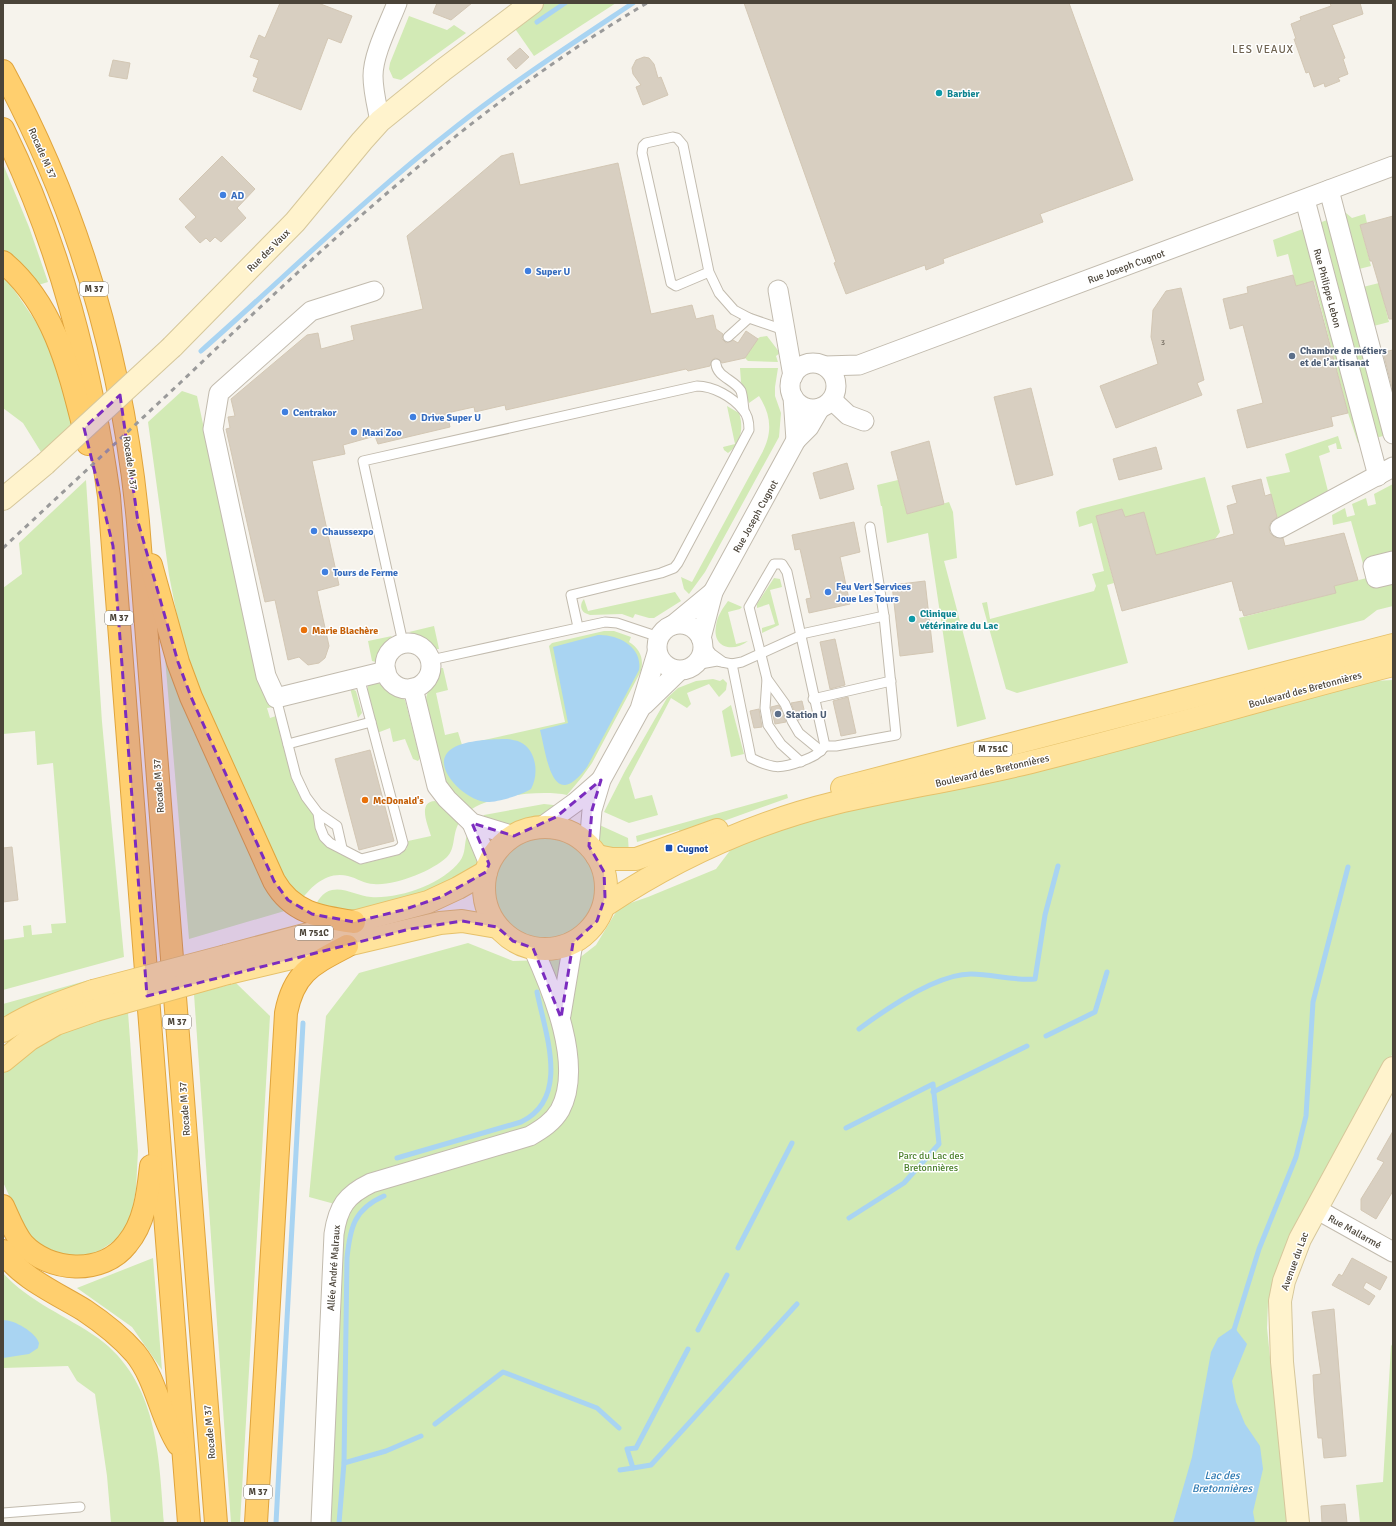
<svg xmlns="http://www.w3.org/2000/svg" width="1396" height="1526" font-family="Signika,sans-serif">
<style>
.green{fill:#d2eab5}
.water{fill:#a9d4f2}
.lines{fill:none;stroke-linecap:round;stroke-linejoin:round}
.stream{stroke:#a9d4f2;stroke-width:5}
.building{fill:#d8cfc1;stroke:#d3c7b4}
.lane-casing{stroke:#c2bbae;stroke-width:11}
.street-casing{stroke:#c2bbae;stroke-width:21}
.secondary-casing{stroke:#d6c79b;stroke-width:24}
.primary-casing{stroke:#e6c16a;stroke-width:24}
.highway-casing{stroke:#e0a43c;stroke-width:24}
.lane{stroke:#fff;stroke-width:9}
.street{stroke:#fff;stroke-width:19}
.secondary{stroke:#fff3cd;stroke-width:22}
.primary{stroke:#ffe39c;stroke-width:22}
.highway{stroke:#ffcf6e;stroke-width:22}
.rail{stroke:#9a9a9a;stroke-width:3;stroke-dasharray:5 5;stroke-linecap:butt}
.secondary-bridge-casing{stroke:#d6c79b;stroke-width:24;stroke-linecap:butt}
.primary-bridge-casing{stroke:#e6c16a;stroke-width:24;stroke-linecap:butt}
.secondary-bridge{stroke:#fff3cd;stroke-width:22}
.primary-bridge{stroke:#ffe39c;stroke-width:22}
.marked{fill:#7b2cbf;fill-opacity:0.2;stroke:#7b2cbf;stroke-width:3;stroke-dasharray:8 5;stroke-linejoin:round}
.culture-dot{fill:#0f9aa8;stroke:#fff;stroke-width:1.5}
.shop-dot{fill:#3f7fe0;stroke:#fff;stroke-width:1.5}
.service-dot{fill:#5c6f8a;stroke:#fff;stroke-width:1.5}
.food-dot{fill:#e8710a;stroke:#fff;stroke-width:1.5}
.transit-dot{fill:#1a4fb4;stroke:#fff;stroke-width:1.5}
.labels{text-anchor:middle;stroke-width:3;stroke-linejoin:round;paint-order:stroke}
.number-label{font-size:8px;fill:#6e675b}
.shield{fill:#fff;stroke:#817c74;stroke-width:1}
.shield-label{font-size:9px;font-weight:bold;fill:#4b4439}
.culture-label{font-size:10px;font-weight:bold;fill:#0d838f;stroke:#fff;text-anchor:start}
.street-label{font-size:10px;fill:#4b4439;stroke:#fff}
.shop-label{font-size:10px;font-weight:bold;fill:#366cbe;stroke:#fff;text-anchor:start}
.service-label{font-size:10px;font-weight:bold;fill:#4e5e75;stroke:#fff;text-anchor:start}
.food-label{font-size:10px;font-weight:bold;fill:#c56008;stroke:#fff;text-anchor:start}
.transit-label{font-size:10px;font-weight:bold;fill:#164399;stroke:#fff;text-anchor:start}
.park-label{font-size:10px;fill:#4a7f2a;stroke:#fff}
.neighbourhood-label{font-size:11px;letter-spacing:1px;fill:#6e6250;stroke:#fff}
.water-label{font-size:11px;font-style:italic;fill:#2e7ab2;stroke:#fff}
</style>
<rect width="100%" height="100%" fill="#f6f3ec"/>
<g class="green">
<polygon points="532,3 616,3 534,56 509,20"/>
<polygon points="409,16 447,30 454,25 466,33 401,80 393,78 389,69 390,63"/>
<polygon points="3,164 29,227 48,282 35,286 3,251"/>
<polygon points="1346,213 1352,218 1365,214 1367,223 1360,225 1371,266 1347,272 1351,290 1379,283 1389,322 1362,329 1390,434 1358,443 1348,413 1314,281 1296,286 1288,254 1277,257 1273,240"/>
<polygon points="3,278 10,284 43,332 57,365 73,425 41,452 23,423 3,408"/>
<polygon points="767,336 780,353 776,356 778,362 748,361 745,358 757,339 760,337"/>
<path d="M 740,368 L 778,368 L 775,387 L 775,396 L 781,413 L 779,437 L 705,572 L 689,594 L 684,589 L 681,577 L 692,582 L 762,453 C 773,432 771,415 759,396 L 749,403 L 741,382 Z"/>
<path d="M 182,391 L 197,396 L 258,680 L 274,707 L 267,708 L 270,718 L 276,716 L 291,774 L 295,786 L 315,818 L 317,832 L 321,840 L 357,863 L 362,864 L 401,854 L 407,848 L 408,841 L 431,836 C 428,825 417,802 435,801 L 459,823 C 452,834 456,848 447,857 C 432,871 395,886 374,884 C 364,884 357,878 348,876 C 327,871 311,886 300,902 L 289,895 L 204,705 L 180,631 L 169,575 L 148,422 Z"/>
<path d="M 727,406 L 739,413 C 744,427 741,444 728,453 L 724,450 L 723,447 L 735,444 Z"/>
<polygon points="1338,436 1342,449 1337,449 1336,443 1328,446 1330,452 1319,456 1329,495 1278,520 1266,477 1290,472 1285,454"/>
<polygon points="1205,477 1220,532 1215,539 1156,555 1144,512 1125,517 1122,509 1096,516 1114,583 1107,585 1128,663 1017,693 1006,689 982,603 987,602 990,619 1094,591 1096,586 1092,574 1104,571 1092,523 1079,527 1076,512 1080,509"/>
<polygon points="86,480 102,722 124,957 3,990 3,940 24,937 23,926 31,925 32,935 52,933 51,924 66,923 53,763 37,765 35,731 3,734 3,588 22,574 19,543"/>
<polygon points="898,480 907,514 949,502 953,512 957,558 944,561 986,719 957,727 928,533 887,543 882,506 881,506 877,485"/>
<polygon points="1393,484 1393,606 1377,610 1364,620 1248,650 1239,618 1335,593 1334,586 1367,578 1351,521 1333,525 1332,515 1345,508 1347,517 1355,515 1352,504 1366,498 1368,506 1376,504 1374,494"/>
<polygon points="774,578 780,579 782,587 770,590 779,625 762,633 762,628 775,624 769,604 757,608 757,604"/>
<path d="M 675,592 L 681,601 L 654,618 L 649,618 L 635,614 L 633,618 L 622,614 L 590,615 L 585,613 C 580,610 580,603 584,599 L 588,611 Z"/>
<path d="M 728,601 L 742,607 L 740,609 L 728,612 L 736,644 L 748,641 C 733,653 712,648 716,626 C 717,616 723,608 728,601 Z"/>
<polygon points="434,626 439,649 436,649 425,638 409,632"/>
<path d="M 604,631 L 614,631 L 631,637 L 629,642 C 640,649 644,658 641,671 L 592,763 L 582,777 L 567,795 C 542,790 493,795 472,809 L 454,793 L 443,777 L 426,702 C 425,690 437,681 440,668 L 443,668 L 448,690 L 436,693 L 445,735 L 458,732 L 462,745 L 565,722 L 549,646 L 552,643 Z"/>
<polygon points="392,636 381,648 376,662 372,661 368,641"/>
<polygon points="164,646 193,730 269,893 288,910 189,939"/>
<polygon points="713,679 720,681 723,679 727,683 726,690 719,697 709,684 687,693 691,704 687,708 671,698 629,778 635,799 652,795 658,815 629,823 604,812 625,771 667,698 678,688 696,681"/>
<polygon points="1393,680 1393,1053 1274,1276 1268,1302 1267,1328 1287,1523 321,1523 342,1206 309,1197 326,1016 359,973 468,943 513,961 578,959 596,945 619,907 648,897 716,869 732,848 797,820 1373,681"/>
<path d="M 370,682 L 377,682 L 405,700 L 420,758 L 418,761 L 413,759 L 405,739 L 393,742 L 390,728 L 377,733 C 373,718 361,697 370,682 Z"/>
<polygon points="350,688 356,691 362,713 358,718"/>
<polygon points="731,705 744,754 731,757 722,711"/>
<polygon points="787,794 788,798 682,836 679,830 637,842 636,836"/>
<polygon points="544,804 563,806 545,816 529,818 504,827 482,818 484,815"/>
<polygon points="595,823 628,838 629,854 605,848 597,836"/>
<path d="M 467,835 L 478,860 L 476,866 L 455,884 L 343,913 L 313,909 C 318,901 322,892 332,890 C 344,887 358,896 371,897 C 399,899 443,884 460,861 C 466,853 464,844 467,835 Z"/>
<circle cx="545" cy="889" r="51"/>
<polygon points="89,980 5,1016 3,1018 3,1004"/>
<polygon points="236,983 270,1016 240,1523 231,1523 194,994"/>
<polygon points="128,1012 138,1151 136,1189 130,1222 117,1239 96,1253 80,1257 57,1254 34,1241 24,1229 3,1182 3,1069 56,1030"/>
<polygon points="153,1258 162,1370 132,1327 77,1288"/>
<path d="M 3,1273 C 29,1302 67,1316 98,1338 C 158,1382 159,1456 164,1523 L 111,1523 L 107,1476 L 95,1394 L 77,1381 L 68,1366 L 3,1368 Z"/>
<polygon points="1393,1343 1393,1523 1360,1523 1356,1485 1383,1482 1391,1346"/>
</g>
<g class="water">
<path d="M 598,635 C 618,634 643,647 639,670 L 587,767 C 552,814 547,757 540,730 L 568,723 L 553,647 Z"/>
<path d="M 508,739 C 512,740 516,740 520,742 C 537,750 539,775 531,789 C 521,795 499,802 487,802 C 466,802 426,764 453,748 C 466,740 493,739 508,739 Z"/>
<path d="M 3,1320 C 15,1320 35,1332 39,1343 L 38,1348 L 29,1354 L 3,1358 Z"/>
<polygon points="1234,1327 1247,1344 1232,1381 1236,1402 1245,1424 1260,1446 1263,1469 1253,1512 1255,1523 1173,1523 1192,1457 1211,1352 1218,1338"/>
</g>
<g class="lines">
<g class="stream">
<polyline points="537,22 565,3"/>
<path d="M 201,351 C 286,276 367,196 457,126 C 513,82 573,43 633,3"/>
<path d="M 859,1029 C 886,1009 937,974 971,974 C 993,974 1013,981 1035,979 L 1045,915 L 1058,866"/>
<polyline points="1046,1036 1095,1012 1107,972"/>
<polyline points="933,1092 1027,1046"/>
<polyline points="846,1128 933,1084 939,1144 904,1183 849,1218"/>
<path d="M 397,1158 L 521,1122 C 571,1098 545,1033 537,992"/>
<polyline points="738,1248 792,1143"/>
<polyline points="698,1330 727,1275"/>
<polyline points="1233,1333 1259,1249 1296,1157 1306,1116 1313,1002 1348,867"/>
<polyline points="435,1424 503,1372 597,1408 619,1428"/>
<path d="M 344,1463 L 347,1258 C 350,1228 354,1209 384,1196"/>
<polyline points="633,1468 651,1465 797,1304"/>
<polyline points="620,1470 633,1468 627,1449 636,1448 688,1349"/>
<polyline points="276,1523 303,1023"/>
<polyline points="339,1523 344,1463 386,1451 421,1436"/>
</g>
</g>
<g class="building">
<polygon points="280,3 318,3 352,16 341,43 328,38 301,110 253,91 258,78 253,76 259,60 250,57 259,35 265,38"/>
<polygon points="437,3 472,3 451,20 433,13"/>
<polygon points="744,3 1069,3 1133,180 1040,214 1043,222 943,259 944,263 926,270 925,265 846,294 834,263 836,262"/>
<polygon points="1330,3 1360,3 1363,14 1332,25 1345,58 1343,59 1348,74 1338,78 1340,81 1325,87 1324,83 1314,87 1309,72 1306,73 1294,39 1296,39 1291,24 1301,20 1300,17 1331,6"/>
<polygon points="520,48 529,57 516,69 507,59"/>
<polygon points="644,57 649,58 654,64 658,78 661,77 668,95 643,105 636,87 641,85 633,74 632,68 636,60"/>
<polygon points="113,60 130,63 127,79 109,76"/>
<polygon points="513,153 520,185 618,163 651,314 692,305 696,319 713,315 716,329 723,334 722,339 726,343 733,340 738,343 746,331 758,339 745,358 722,363 720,360 715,358 712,360 710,366 688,371 686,369 506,410 505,405 475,412 474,407 447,413 450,427 378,444 375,436 343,445 345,454 312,461 339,585 317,591 329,646 325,658 319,663 308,665 299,657 288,660 275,600 265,602 226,429 230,428 228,417 235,416 231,399 307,335 318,333 321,349 354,340 351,326 423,309 407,236 501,156"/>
<polygon points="222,156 255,189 237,208 246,218 221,242 215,237 210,242 206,238 200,243 185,227 196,217 179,199"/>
<polygon points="1393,216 1393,319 1389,319 1372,261 1370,261 1360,225"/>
<polygon points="1293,275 1296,286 1313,281 1348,413 1331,417 1333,426 1247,448 1237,410 1263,403 1243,325 1230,329 1223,299 1248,293 1247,287"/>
<polygon points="1181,288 1204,380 1197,383 1202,395 1116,428 1100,386 1158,364 1151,337 1153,310 1166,291"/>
<polygon points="1393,350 1393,391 1383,352"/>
<polygon points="1031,388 1053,475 1016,485 994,397"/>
<polygon points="929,441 944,504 907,514 891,452"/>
<polygon points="1156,447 1162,469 1119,480 1113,459"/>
<polygon points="847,463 854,489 820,499 813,473"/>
<polygon points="1261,479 1265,496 1271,494 1277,517 1271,522 1269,527 1270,533 1274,537 1283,538 1285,546 1344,533 1358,580 1334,586 1336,593 1244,616 1242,610 1240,611 1232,581 1122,611 1096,516 1122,509 1125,517 1144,512 1156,555 1234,534 1227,506 1237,503 1232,486"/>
<polygon points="854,522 860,552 840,557 850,604 809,613 806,599 811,598 800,549 795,550 792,535"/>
<polygon points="925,581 933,652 900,656 892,585"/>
<polygon points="835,639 845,685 830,689 820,642"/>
<polygon points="848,697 856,733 841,736 833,701"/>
<polygon points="802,701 806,718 798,720 791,703"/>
<polygon points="779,705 786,722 775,724 771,707"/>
<polygon points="759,709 762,727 754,728 750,711"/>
<polygon points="370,750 394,841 359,850 335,759"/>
<polygon points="12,847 18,900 3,902 3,848"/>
<polygon points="1393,1131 1393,1191 1376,1219 1361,1210 1361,1199 1384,1162 1377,1159"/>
<polygon points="1352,1258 1387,1277 1380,1290 1366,1282 1363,1288 1375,1296 1369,1305 1332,1285 1339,1274 1342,1276"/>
<polygon points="1334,1309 1346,1456 1324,1458 1322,1438 1318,1438 1314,1394 1313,1375 1321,1374 1312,1312"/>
<polygon points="1345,1504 1347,1523 1322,1523 1321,1506"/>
</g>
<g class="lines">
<g class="lane-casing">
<g id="lane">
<polyline points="709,272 676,286 671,283 642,153 643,146 646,143 673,137 677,138 683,145 709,272 719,293 734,310 749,318 784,330"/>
<polyline points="728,337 749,318"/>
<path d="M 716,364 C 717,377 735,380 741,391 C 743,397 743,404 744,410"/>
<path d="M 403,643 L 363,461 L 697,386 C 713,386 733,397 743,410 C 748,415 749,423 749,430 L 678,563 L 674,568 L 661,573 L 571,595 L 578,627"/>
<polyline points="703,643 712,654 723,662"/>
<polyline points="431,660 605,622 617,623 659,637"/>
<path d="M 732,664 L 751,758 C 773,769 780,769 802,761 C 812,757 818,755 825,746"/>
<polyline points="695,665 717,661 732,664 742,662 806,633 884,616"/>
<polyline points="767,679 785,704 792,721 799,733 821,751"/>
<polyline points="276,698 296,776 306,797 318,813 320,827 324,837 330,843 361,859 397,850 401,847 403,843 359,677"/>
<polyline points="813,699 891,681"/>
<polyline points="288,744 371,722"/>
<polyline points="801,762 781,744 768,725 765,708 767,679 749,607 774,564 782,564 787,572 825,746 836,746 896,735 884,616 870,527"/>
<polyline points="318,813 337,826 342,848"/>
<polyline points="3,1513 80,1507"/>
</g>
</g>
<g class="street-casing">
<g id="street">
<path d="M 380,121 C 377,106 373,91 373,76 C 373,54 389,24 397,3"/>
<polyline points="1329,190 1393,434"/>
<polyline points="1305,200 1378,476"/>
<polyline points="778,290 793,376"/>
<polyline points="374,291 311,311 219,393 213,429 266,676 276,698 386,671"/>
<circle cx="813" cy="386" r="23"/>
<polyline points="825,366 859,365 1393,166"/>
<polyline points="793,397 796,440 809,427 820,408"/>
<polyline points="832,400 848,415 864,421"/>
<polyline points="1280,528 1393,467"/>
<polyline points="1393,561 1373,566 1376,578 1393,574"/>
<polyline points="713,592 796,440"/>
<circle cx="680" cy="647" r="23"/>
<polyline points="673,625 713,592 701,638"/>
<circle cx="408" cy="666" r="23"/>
<polyline points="413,688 437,786 447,799 472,823 514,836"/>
<polyline points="644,705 679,671"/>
<polyline points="472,823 489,864"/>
<polyline points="540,828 576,802 600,781"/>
<polyline points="589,846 592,810 601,780 640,709 657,653"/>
<polyline points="561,1015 573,943"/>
<polyline points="1316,1209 1393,1252"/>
<path d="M 321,1523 L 334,1234 C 338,1207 346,1195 371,1183 L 530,1136 C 542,1129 553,1122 560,1110 C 584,1065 552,990 533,948"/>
</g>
</g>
<g class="secondary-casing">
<g id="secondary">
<polyline points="172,347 295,222 362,141 380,121 443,70 532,3"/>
<polyline points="3,499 45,464"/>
<polyline points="1298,1523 1282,1362 1280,1301 1284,1281 1300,1239 1393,1068"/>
</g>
</g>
<g class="primary-casing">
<g id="primary">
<polyline points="842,788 1393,645"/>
<circle cx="545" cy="888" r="61"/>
<polyline points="597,856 612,859 636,859 717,830"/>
<path d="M 604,906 C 673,860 753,823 835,803 C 900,788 966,778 1031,762 C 1152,732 1272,696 1393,665"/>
<polyline points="226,956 428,902 458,888 486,872"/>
<polyline points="228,973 440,923 462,921 497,927"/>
<path d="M 3,1031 C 31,1013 61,1002 93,991"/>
<polyline points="3,1061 30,1039 56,1024 96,1010"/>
</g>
</g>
<g class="highway-casing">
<g id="highway">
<path d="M 3,71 C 79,211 123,364 138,522 L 216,1523"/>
<path d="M 3,129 C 60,245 91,368 109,496 L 189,1523"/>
<path d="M 3,262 C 58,308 71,379 88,444"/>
<path d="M 151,565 L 178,662 L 191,697 L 274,881 C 292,913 320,917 354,922"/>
<path d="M 3,1206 C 9,1219 14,1233 23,1244 C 49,1272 102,1276 127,1244 C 145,1223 148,1193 151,1166"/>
<path d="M 3,1251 C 19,1277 58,1294 84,1310 C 102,1322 121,1337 135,1353 C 157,1380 160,1416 178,1444"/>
<path d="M 256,1523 L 286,1013 C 294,972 313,964 347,946"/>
</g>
</g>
<use href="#lane" class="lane"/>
<use href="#street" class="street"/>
<use href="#secondary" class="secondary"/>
<use href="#primary" class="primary"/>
<use href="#highway" class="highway"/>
<path class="rail" d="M 3,548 C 62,493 121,438 180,383 C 326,244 473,106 647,3"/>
<g class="secondary-bridge-casing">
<polyline id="secondary-bridge" points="45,464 172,347"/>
</g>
<g class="primary-bridge-casing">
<g id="primary-bridge">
<polyline points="93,991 226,956"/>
<polyline points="96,1010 228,973"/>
</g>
</g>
<use href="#secondary-bridge" class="secondary-bridge"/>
<use href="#primary-bridge" class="primary-bridge"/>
</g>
<path class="marked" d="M 120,395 L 138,522 L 178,662 L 191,697 L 274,881 L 288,900 L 312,914 L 354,922 L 403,910 L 441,897 L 486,872 L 489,864 L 472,823 L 514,836 L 556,817 L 601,780 L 592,810 L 589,846 L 604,872 L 605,897 L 597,921 L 573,943 L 561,1018 L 533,948 L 513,941 L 497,927 L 462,921 L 410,929 L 147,996 L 113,546 L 84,428 Z"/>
<g class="culture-dot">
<circle cx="939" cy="93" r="4"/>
<circle cx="912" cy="619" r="4"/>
</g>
<g class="shop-dot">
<circle cx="223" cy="195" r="4"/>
<circle cx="528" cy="271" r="4"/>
<circle cx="285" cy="412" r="4"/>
<circle cx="413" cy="417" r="4"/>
<circle cx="354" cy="432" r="4"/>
<circle cx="314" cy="531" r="4"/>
<circle cx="325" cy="572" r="4"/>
<circle cx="828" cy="592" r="4"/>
</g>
<g class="service-dot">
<circle cx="1292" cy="356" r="4"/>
<circle cx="778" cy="714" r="4"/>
</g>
<g class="food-dot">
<circle cx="304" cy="630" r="4"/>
<circle cx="365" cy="800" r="4"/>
</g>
<rect class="transit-dot" x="665" y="844" width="8" height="8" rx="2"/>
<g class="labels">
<g class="number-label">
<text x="1163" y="345">3</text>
</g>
<g class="shield">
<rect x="80" y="282" width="28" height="14" rx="3"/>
<rect x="105" y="611" width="28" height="14" rx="3"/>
<rect x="974" y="742" width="38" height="14" rx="3"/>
<rect x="295" y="926" width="38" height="14" rx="3"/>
<rect x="163" y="1015" width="28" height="14" rx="3"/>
<rect x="244" y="1485" width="28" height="14" rx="3"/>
</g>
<g class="shield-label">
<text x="94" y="292">M 37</text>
<text x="119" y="621">M 37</text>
<text x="993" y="752">M 751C</text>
<text x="314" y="936">M 751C</text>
<text x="177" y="1025">M 37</text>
<text x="258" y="1495">M 37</text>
</g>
<g class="culture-label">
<text x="947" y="97">Barbier</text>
<text x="920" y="617">Clinique<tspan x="920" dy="12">vétérinaire du Lac</tspan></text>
</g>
<g class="street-label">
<text transform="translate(43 153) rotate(66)" y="4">Rocade M 37</text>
<text transform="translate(268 250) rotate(-45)" y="4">Rue des Vaux</text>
<text transform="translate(1126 266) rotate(-20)" y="4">Rue Joseph Cugnot</text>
<text transform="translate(1328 288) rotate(75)" y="4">Rue Philippe Lebon</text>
<text transform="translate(131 463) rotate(82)" y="4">Rocade M 37</text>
<text transform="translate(755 516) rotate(-61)" y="4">Rue Joseph Cugnot</text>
<text transform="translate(1305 689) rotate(-15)" y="4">Boulevard des Bretonnières</text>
<text transform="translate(992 770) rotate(-13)" y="4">Boulevard des Bretonnières</text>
<text transform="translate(158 786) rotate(-94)" y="4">Rocade M 37</text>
<text transform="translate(184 1109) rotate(-94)" y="4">Rocade M 37</text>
<text transform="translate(1355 1231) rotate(29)" y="4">Rue Mallarmé</text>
<text transform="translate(1294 1261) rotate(-70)" y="4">Avenue du Lac</text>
<text transform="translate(333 1268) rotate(-86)" y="4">Allée André Malraux</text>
<text transform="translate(209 1432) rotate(-95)" y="4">Rocade M 37</text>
</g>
<g class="shop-label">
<text x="231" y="199">AD</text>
<text x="536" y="275">Super U</text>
<text x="293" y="416">Centrakor</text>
<text x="421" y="421">Drive Super U</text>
<text x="362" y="436">Maxi Zoo</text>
<text x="322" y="535">Chaussexpo</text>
<text x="333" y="576">Tours de Ferme</text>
<text x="836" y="590">Feu Vert Services<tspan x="836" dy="12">Joue Les Tours</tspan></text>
</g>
<g class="service-label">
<text x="1300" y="354">Chambre de métiers<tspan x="1300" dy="12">et de l’artisanat</tspan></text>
<text x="786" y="718">Station U</text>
</g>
<g class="food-label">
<text x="312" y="634">Marie Blachère</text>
<text x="373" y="804">McDonald's</text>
</g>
<g class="transit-label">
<text x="677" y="852">Cugnot</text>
</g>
<g class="park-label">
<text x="931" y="1159">Parc du Lac des<tspan x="931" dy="12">Bretonnières</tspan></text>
</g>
<g class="neighbourhood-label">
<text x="1263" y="53">LES VEAUX</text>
</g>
<g class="water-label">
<text x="1222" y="1479">Lac des<tspan x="1222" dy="13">Bretonnières</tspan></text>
</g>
</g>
<rect width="1396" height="1526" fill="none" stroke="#4b4439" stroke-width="8"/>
</svg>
